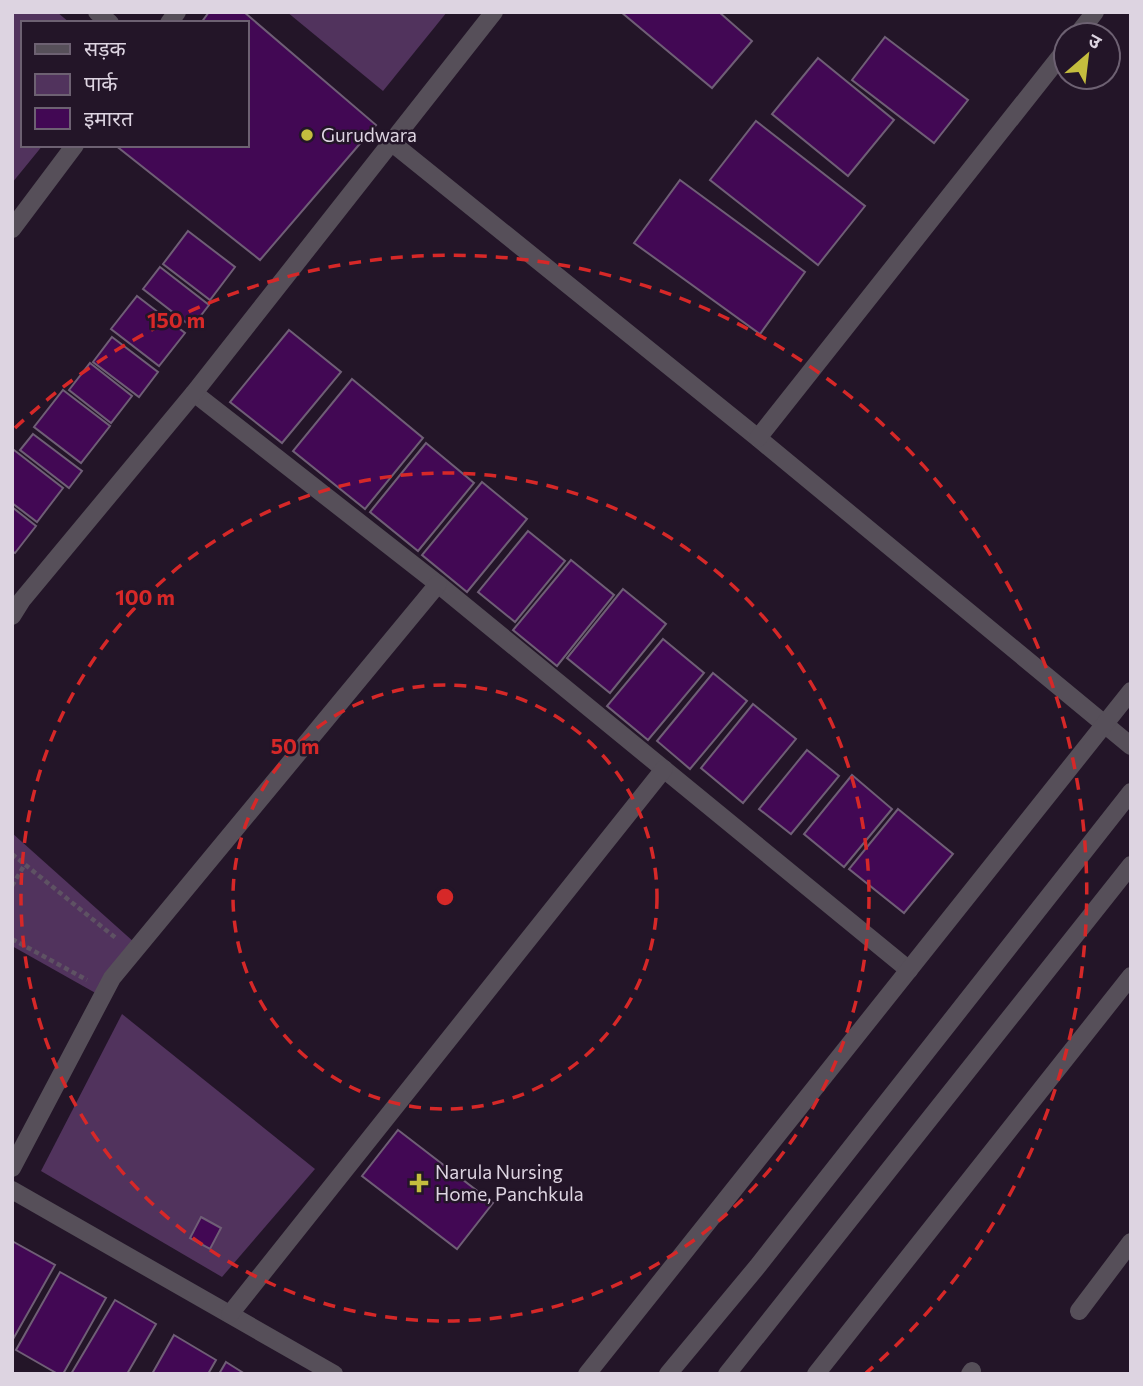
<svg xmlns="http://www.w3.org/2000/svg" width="1143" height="1386" font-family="Commissioner,'Noto Sans Devanagari',sans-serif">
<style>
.green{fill:#51335d}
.building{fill:#420854;stroke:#6f5e76;stroke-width:2}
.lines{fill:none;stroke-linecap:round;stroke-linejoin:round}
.path{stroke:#5e5263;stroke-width:4.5;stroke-dasharray:5 3.5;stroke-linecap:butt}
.minor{stroke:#564f59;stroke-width:18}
.ring{fill:none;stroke:#d62828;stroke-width:3.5;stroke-dasharray:12 9}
.poi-dot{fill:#c4bd3e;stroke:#231528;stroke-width:2.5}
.labels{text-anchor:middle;stroke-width:5;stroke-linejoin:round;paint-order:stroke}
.poi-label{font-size:19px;fill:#ddd4e1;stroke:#231528;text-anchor:start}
.centre{fill:#d62828;stroke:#231528;stroke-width:3.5}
.ring-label{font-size:21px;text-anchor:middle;font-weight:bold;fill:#d62828;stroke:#231528;stroke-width:5;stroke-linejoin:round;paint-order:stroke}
</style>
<rect width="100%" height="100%" fill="#231528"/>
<g class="green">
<polygon points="12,12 57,12 70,23 23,23 23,145 43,145 12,183"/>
<polygon points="287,12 447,12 383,91"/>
<polygon points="12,833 135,943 99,995 12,946"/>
<polygon points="122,1014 315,1169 222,1277 41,1171"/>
</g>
<g class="building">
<polygon points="209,12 244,12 376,125 260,260 115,145 247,145 247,23 201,23"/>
<polygon points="621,12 719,12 752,41 712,88"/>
<polygon points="885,37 968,100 934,143 852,80"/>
<polygon points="818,58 894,120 848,176 772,114"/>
<polygon points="756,121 865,206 818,265 710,180"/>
<polygon points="680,180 805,272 760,334 634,243"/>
<polygon points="188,231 235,267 210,300 163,264"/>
<polygon points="160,267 209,305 192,327 143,289"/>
<polygon points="137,296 185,333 159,366 111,329"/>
<polygon points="289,330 341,372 282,443 230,402"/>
<polygon points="112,337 158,372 139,397 93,362"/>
<polygon points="90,363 132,396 111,423 69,390"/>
<polygon points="352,379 423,438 365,509 293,451"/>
<polygon points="63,390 110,426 81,463 34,427"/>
<polygon points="33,434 82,471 69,488 20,450"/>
<polygon points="426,443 474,483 418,551 370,512"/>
<polygon points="14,450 63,488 37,522 12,503 12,452"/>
<polygon points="482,482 527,519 467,592 422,555"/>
<polygon points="12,507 36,526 15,553 12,551"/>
<polygon points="528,531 565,561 515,622 478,592"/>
<polygon points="571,560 614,595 557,666 513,630"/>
<polygon points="623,589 666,624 610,693 567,658"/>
<polygon points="663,639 704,673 648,740 607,706"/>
<polygon points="713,673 747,701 690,769 657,741"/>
<polygon points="753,704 796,739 743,803 701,768"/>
<polygon points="807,750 839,776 791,834 759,809"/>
<polygon points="852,775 892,809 844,867 804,834"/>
<polygon points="898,809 953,854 904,913 849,869"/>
<polygon points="398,1130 493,1203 457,1249 362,1176"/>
<polygon points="201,1217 221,1228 210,1249 190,1238"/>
<polygon points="12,1241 55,1265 12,1341"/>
<polygon points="60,1272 106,1298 63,1374 58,1374 16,1350"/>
<polygon points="115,1300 156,1324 127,1374 71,1374"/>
<polygon points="174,1335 216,1360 208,1374 152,1374"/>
<polygon points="226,1362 245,1374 219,1374"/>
</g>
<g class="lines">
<g class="path">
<polyline points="12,854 117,939"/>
<polyline points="12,886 25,864"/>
<polyline points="12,939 87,980"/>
</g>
<g class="minor">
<polyline points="97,12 110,23"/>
<polyline points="169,23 177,12"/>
<polyline points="1077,35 1095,12"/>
<polyline points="391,142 758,438 1131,746"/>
<polyline points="12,229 75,145"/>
<polyline points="194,393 438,584 909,970"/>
<polyline points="758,438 1066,49"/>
<polyline points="12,616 22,600 194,393 494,12"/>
<polyline points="12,1168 112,978 438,584"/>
<polyline points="12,1190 334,1374"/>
<polyline points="1079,1311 1131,1242"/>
<polyline points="230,1314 664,769"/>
<polyline points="587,1374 1131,691"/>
<polyline points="668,1374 757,1267 1131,792"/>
<polyline points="727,1374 1131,865"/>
<polyline points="816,1374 1131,976"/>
<polyline points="970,1374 972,1371"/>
</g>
</g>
<g class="ring">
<circle cx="445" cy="897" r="212"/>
<circle cx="445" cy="897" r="424"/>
<path d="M15 428A636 636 0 1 1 866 1373"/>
</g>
<g class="poi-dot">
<circle cx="307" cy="135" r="7"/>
<path d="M415.5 1172.5h7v7h7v7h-7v7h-7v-7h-7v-7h7z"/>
</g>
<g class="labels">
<g class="poi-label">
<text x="321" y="142">Gurudwara</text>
<text x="435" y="1179">Narula Nursing<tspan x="435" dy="22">Home, Panchkula</tspan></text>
</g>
</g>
<circle cx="445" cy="897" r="10" class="centre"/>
<g class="ring-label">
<text x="176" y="328">150 m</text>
<text x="145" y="605">100 m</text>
<text x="295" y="754">50 m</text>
</g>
<rect width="1143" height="1386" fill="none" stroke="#ddd4e1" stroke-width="28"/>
<rect x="21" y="21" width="228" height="126" fill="#231528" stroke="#6d6172" stroke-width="2"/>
<rect x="35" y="44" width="35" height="10" fill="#564f59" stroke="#6d6172" stroke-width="2"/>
<text x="84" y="56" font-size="21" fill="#ddd4e1">सड़क</text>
<rect x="35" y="74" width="35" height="21" fill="#51335d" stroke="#6d6172" stroke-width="2"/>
<text x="84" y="91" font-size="21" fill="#ddd4e1">पार्क</text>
<rect x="35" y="108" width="35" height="21" fill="#420854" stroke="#6d6172" stroke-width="2"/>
<text x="84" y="126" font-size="21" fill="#ddd4e1">इमारत</text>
<g transform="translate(1087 56) rotate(28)"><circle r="33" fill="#231528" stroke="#6d6172" stroke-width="2"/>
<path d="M0-5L12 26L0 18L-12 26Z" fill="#c4bd3e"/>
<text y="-10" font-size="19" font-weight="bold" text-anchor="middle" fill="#ddd4e1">उ</text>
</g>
</svg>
